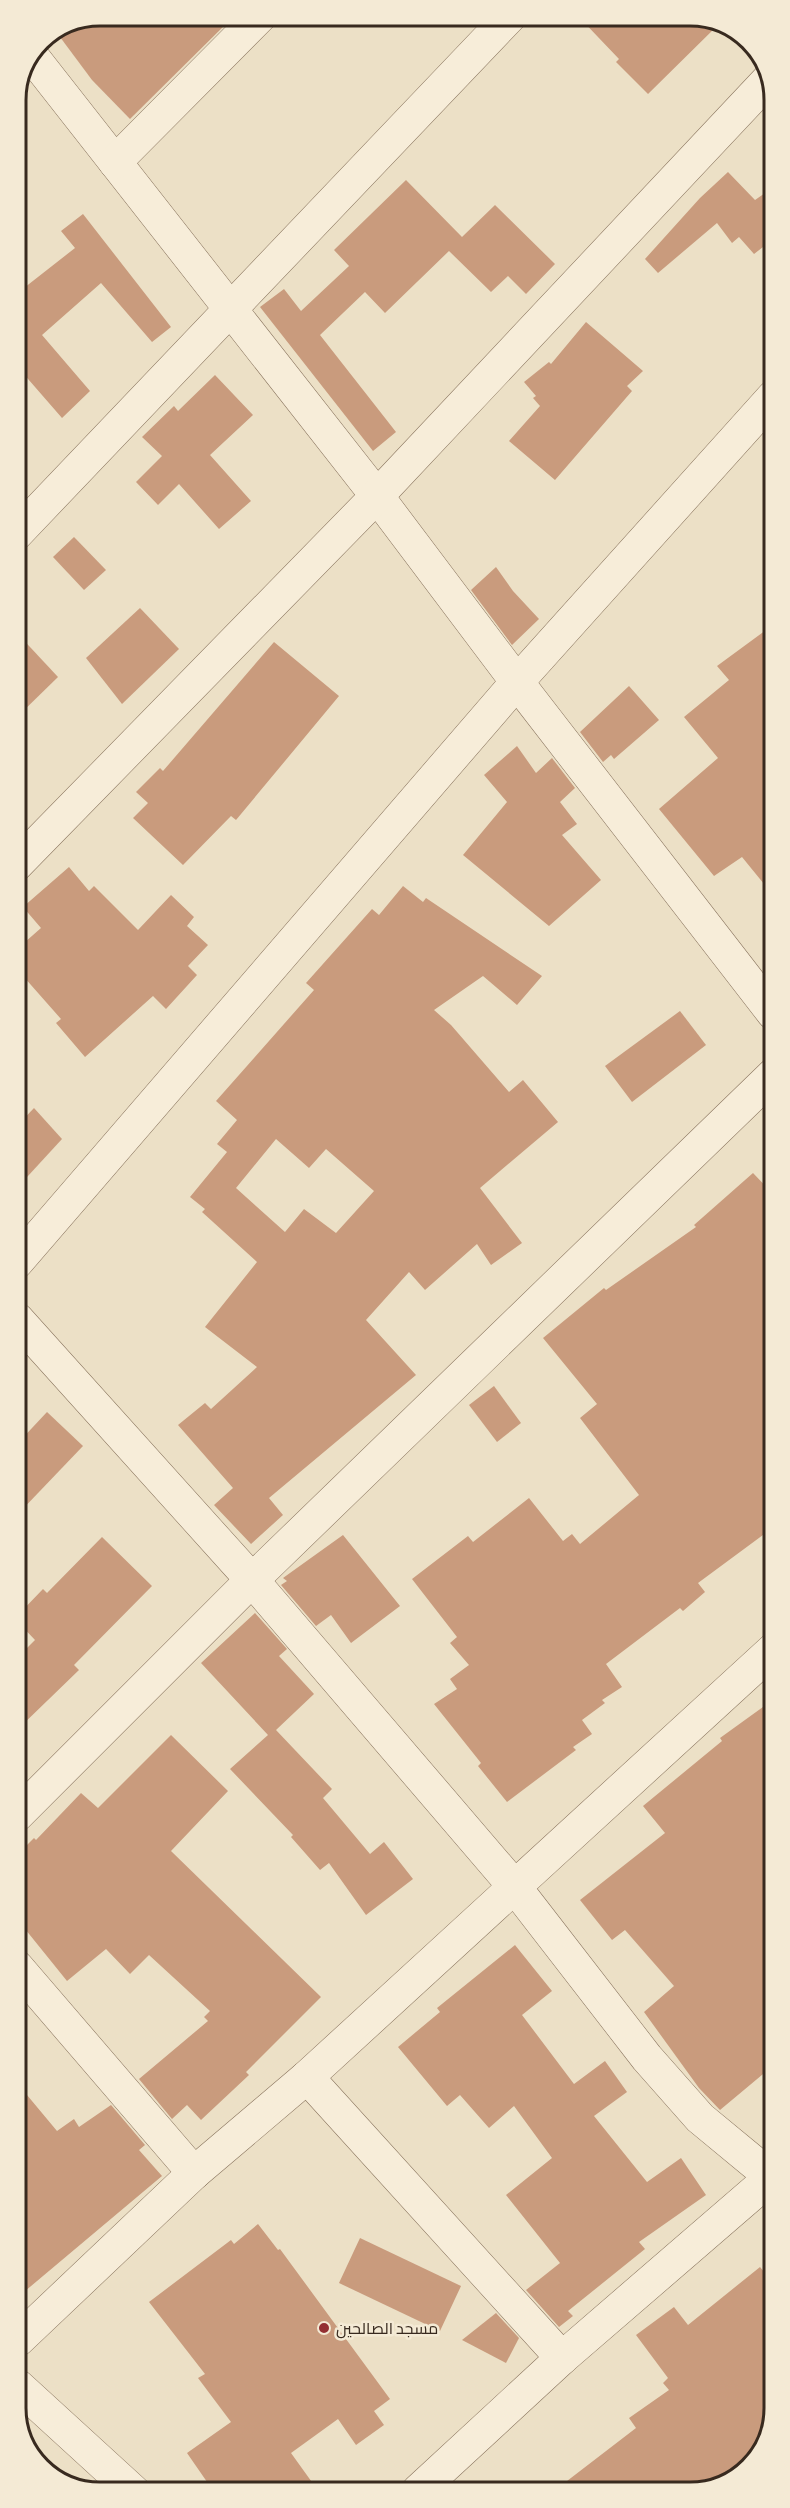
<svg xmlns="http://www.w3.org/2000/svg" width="790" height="2508" font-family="'Crimson Pro',Cairo,serif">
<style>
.building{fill:#c99b7d;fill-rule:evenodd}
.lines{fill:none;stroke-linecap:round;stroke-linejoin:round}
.minor-casing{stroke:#87725c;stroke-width:34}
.minor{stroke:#f7edd9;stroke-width:33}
.poi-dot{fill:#932f32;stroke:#f4ead5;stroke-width:2}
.labels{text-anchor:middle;stroke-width:5;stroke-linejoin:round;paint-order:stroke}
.poi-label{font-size:16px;fill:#382a1f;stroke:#f4ead5;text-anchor:start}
.rim{fill:none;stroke:#382a1f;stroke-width:3}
</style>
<rect width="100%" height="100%" fill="#ece0c6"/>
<g class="building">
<polygon points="99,15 235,15 130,119 92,80 60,37 79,24"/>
<polygon points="577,15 696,15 719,24 648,94 616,62 619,59"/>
<polygon points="728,172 755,200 772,188 772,240 754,254 739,237 732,243 717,223 658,273 645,259 700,198"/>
<polygon points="406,180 462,237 495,205 555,264 526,294 508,276 491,292 449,251 385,313 365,292 320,335 396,432 373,451 260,307 284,289 301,311 349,266 334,250"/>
<polygon points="83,214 171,327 152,342 101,283 42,335 90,391 62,418 15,364 15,295 75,248 61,231"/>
<polygon points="586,322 643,371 627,386 632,391 555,480 509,441 540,406 533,398 536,396 524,382 549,362 551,364"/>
<polygon points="215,375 253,415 210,455 251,501 219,529 179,484 158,505 136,482 162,456 142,437 174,406 178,411"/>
<polygon points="74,537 106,570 84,590 53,557"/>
<polygon points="496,567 513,591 539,619 512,645 471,590"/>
<polygon points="140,608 179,649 122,704 86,658"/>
<polygon points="773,625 773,895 742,857 714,876 659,809 718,758 684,717 729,680 717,666"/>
<polygon points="16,632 58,677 16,718"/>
<polygon points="274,642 339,696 236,820 231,816 183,865 133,818 148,803 136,792 160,768 163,771"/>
<polygon points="629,686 659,720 614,759 611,755 603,762 580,732"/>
<polygon points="517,746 536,773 552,758 575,788 560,802 577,824 562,835 601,880 549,926 463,855 507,802 484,775"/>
<polygon points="69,867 89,891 94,886 138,930 171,895 194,917 187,926 208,945 188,966 197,975 166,1009 153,996 85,1057 56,1023 61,1019 16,968 16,950 41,928 23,907"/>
<path d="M 403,886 L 423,902 L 426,898 L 542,976 L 517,1005 L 483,976 L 434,1010 L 451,1025 L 509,1092 L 523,1080 L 558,1122 L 480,1188 L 522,1243 L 491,1265 L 477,1244 L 425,1290 L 409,1272 L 366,1320 L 416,1375 L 269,1498 L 283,1515 L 251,1544 L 214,1505 L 233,1488 L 178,1425 L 205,1403 L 211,1409 L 257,1367 L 205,1327 L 257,1262 L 202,1212 L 205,1209 L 190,1197 L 227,1152 L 217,1144 L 237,1120 L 216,1101 L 314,990 L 306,983 L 372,909 L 379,915 ZM 276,1139 L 309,1168 L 326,1149 L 374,1191 L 336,1233 L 304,1209 L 285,1232 L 236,1188 Z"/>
<polygon points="680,1011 706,1045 632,1102 605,1066"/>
<polygon points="34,1108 62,1139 16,1189 16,1127"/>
<polygon points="753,1173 774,1195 774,1527 698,1583 705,1592 683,1611 680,1608 606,1664 622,1687 602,1700 605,1703 582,1720 592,1734 573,1747 576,1750 507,1802 478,1766 481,1763 434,1704 457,1689 450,1679 469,1665 450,1643 457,1637 412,1579 468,1536 473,1542 529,1498 563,1541 572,1534 580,1544 639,1495 580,1418 597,1404 543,1338 604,1288 606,1290 696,1227 694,1225"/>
<polygon points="494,1386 521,1423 497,1442 469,1405"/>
<polygon points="47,1412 83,1446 17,1515 17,1444"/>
<polygon points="343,1535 400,1606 351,1643 331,1615 316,1626 281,1585 287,1581 283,1578"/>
<polygon points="102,1537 152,1586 74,1665 79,1670 17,1730 17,1658 35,1640 17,1621 17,1616 43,1589 47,1593"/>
<polygon points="255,1613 287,1649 279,1656 314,1694 276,1730 332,1789 323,1798 370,1854 384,1842 413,1879 366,1915 329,1863 320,1870 291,1837 293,1835 230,1769 268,1735 201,1663"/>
<polygon points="774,1699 775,2064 720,2110 699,2088 644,2012 674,1986 625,1930 612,1940 580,1900 665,1833 643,1806 722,1741 720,1738"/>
<polygon points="171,1735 228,1791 171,1851 321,1997 246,2072 249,2075 201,2120 187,2105 172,2119 139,2079 208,2021 204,2017 210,2011 149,1955 130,1974 106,1949 67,1981 17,1919 17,1855 34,1838 36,1840 81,1793 98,1808"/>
<polygon points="515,1945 552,1991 522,2015 574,2084 605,2061 627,2092 594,2116 647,2182 681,2158 706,2195 639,2242 645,2249 568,2311 573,2316 559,2327 526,2290 560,2263 506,2195 552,2158 514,2106 489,2128 460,2095 447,2106 398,2047 440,2012 437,2008"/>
<polygon points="17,2083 57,2131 74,2119 79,2127 111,2105 145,2145 139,2150 162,2176 18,2297"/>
<polygon points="258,2224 278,2250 280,2249 390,2399 374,2411 384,2425 356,2445 338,2419 291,2453 319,2492 214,2492 187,2453 231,2422 198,2378 205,2374 149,2302 231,2240 234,2244"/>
<polygon points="360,2238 461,2286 440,2331 339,2283"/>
<polygon points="760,2267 775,2285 775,2409 757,2460 749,2466 744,2459 702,2490 554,2491 636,2428 629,2418 669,2390 663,2383 668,2378 636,2335 674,2307 688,2325"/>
<polygon points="496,2313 519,2338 506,2363 462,2340"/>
</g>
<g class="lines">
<g class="minor-casing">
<g id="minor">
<polyline points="32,56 377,496 517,682 773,1013"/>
<polyline points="115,162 261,15"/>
<polyline points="16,534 511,15"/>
<polyline points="16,865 377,496 771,77"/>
<polyline points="16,1263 517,682 773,397"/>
<polyline points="17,1319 252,1580 514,1886 647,2058 700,2118 775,2180"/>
<polyline points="17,1815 252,1580 773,1075"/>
<polyline points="17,1967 194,2173"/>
<polyline points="307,2077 562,2358"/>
<polyline points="18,2340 194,2173 307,2077 774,1649"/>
<polyline points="18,2386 135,2493"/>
<polyline points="418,2491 562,2358 775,2174"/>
</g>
</g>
<use href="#minor" class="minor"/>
</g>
<circle class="poi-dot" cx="324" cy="2328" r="6"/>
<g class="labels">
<g class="poi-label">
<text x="336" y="2334">مسجد الصالحين</text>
</g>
</g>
<path d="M0 0H790V2508H0ZM100 26H690A74 74 0 0 1 764 100V2408A74 74 0 0 1 690 2482H100A74 74 0 0 1 26 2408V100A74 74 0 0 1 100 26Z" fill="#f4ead5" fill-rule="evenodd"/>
<path class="rim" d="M100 26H690A74 74 0 0 1 764 100V2408A74 74 0 0 1 690 2482H100A74 74 0 0 1 26 2408V100A74 74 0 0 1 100 26Z"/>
</svg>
